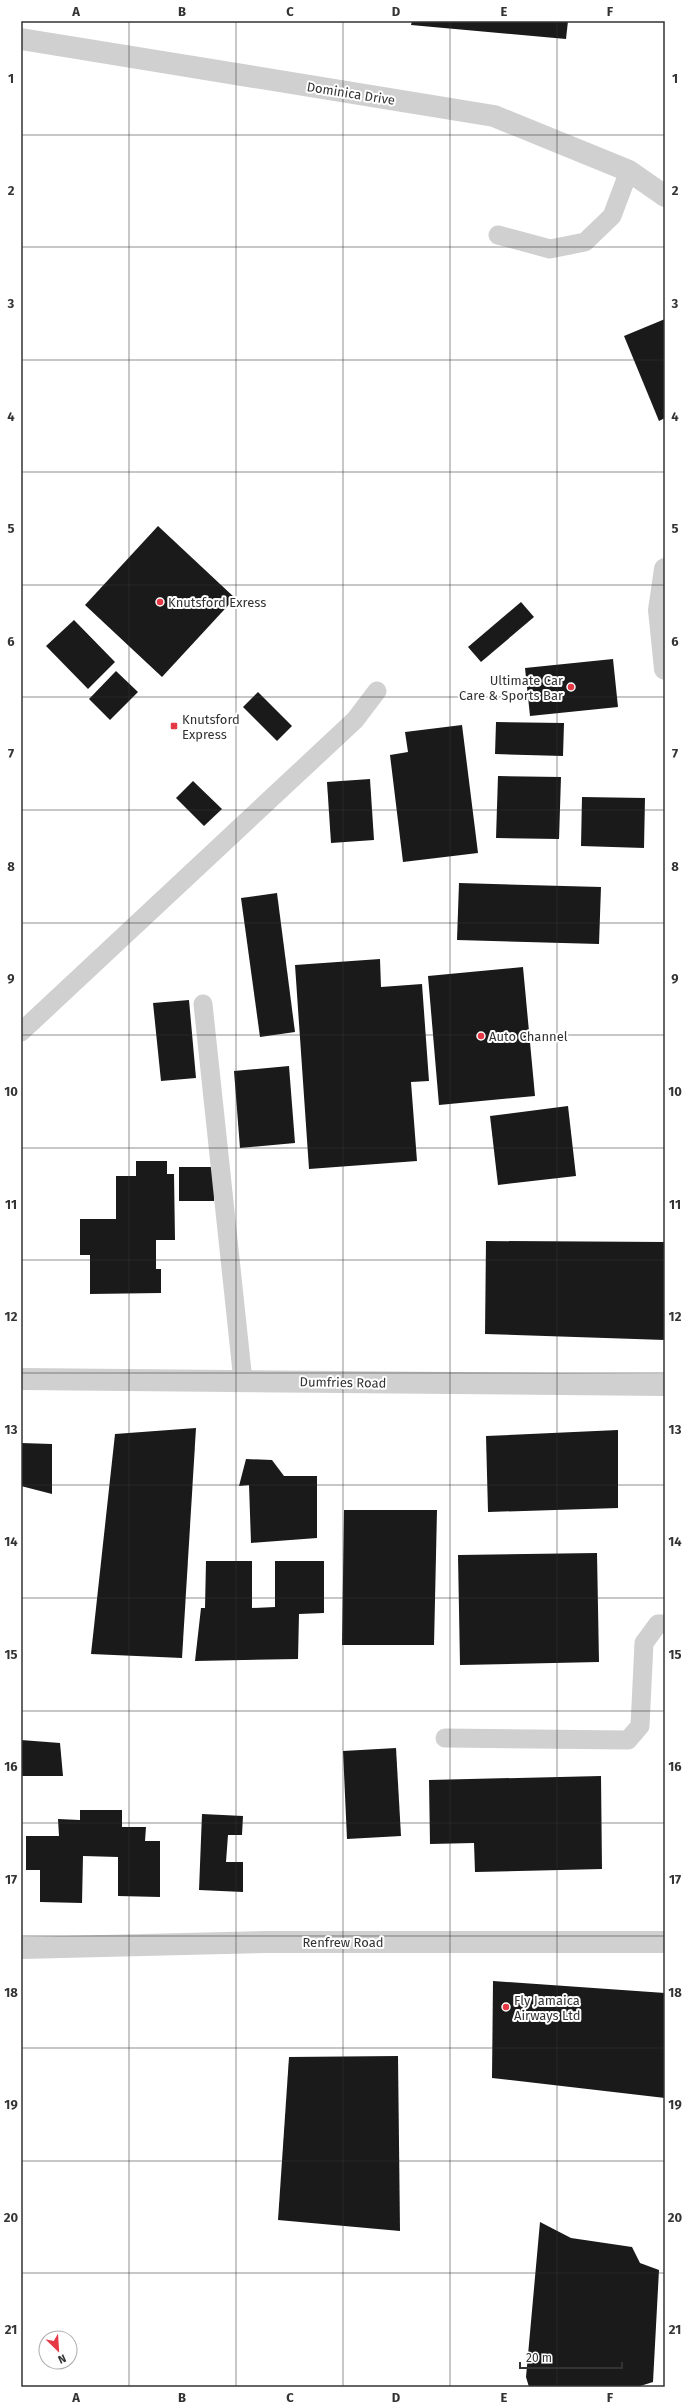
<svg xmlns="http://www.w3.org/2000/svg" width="686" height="2408" font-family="'Fira Sans',sans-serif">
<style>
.building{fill:#1a1a1a}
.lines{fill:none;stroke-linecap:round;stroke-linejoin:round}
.service{stroke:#d0d0d0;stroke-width:19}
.minor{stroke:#d0d0d0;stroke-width:22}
.tertiary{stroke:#d0d0d0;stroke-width:22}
.grid{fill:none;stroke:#333;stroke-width:1;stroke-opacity:0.55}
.poi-dot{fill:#e63946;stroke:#fff;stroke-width:1.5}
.labels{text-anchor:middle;stroke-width:4;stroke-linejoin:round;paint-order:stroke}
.street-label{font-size:13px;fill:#333;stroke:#fff}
.poi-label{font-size:13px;fill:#333;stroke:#fff;text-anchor:start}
.neatline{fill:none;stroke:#333;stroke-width:1.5}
.grid-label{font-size:13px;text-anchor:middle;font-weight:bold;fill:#333}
</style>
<rect width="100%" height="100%" fill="#fff"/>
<g class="building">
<polygon points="412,21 568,21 566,39 411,25"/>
<polygon points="665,319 665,418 659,421 624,336"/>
<polygon points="158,526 235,598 162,677 85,605"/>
<polygon points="521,602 534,617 481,662 468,647"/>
<polygon points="74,620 115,662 88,689 46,646"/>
<polygon points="613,659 618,707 530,716 525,668"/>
<polygon points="116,671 138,692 110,720 89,699"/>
<polygon points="258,692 292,726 277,741 243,707"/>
<polygon points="496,722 564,723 563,756 495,754"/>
<polygon points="462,725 478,853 403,862 390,755 408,752 405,732"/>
<polygon points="498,776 561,777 559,839 496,838"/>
<polygon points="370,779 374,840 331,843 327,782"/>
<polygon points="193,781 222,809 204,826 176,798"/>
<polygon points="582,797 645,798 644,848 581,846"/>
<polygon points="459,883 601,887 599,944 457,940"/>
<polygon points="277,893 295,1032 260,1037 241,898"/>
<polygon points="380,959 381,987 422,984 429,1081 411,1082 417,1161 309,1169 295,965"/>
<polygon points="523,967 535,1096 439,1105 428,976"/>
<polygon points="189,1000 196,1078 161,1081 153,1003"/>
<polygon points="289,1066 295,1143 240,1148 234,1071"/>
<polygon points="568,1106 576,1176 498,1185 490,1116"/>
<polygon points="136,1161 167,1161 167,1174 174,1174 175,1240 156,1240 156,1269 161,1269 161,1293 90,1294 90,1255 80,1255 80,1219 116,1219 116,1176 136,1176"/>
<rect x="179" y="1167" width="35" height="34"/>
<polygon points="486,1241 665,1242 665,1340 485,1334"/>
<polygon points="196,1428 182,1658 91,1654 115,1434"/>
<polygon points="618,1430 618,1508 488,1512 486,1436"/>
<polygon points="21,1443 52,1444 52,1494 21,1486"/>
<polygon points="246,1459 272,1460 284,1476 317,1476 317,1538 251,1543 249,1485 239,1486"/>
<polygon points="344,1510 437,1510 434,1645 342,1645"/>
<polygon points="597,1553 599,1662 460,1665 458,1555"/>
<polygon points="206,1561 252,1561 252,1608 275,1607 275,1561 324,1561 324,1613 299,1614 298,1659 195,1661 201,1608 205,1608"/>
<polygon points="21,1740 60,1743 63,1776 21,1776"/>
<polygon points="396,1748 401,1836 347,1839 343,1751"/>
<polygon points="601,1776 602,1869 475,1872 474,1843 430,1844 429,1780"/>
<polygon points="80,1810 122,1810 122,1827 146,1827 145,1841 160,1841 160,1897 118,1896 118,1857 83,1856 82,1903 40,1902 40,1870 26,1870 26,1836 59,1836 58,1819 80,1820"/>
<polygon points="202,1814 243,1816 242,1835 228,1835 226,1862 243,1862 243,1892 199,1890"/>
<polygon points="493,1981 665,1993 665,2098 492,2078"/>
<polygon points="398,2056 400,2231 278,2220 289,2057"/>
<polygon points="540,2222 571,2238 632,2247 640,2263 659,2270 653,2382 637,2387 529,2387 526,2377"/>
</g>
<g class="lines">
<g class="service">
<polyline points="498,235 550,249 585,242 612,216 629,171"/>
<polyline points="203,1004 243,1381"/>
<polyline points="21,1032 355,720 377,691"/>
<polyline points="445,1738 628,1740 640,1726 644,1643 658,1624 665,1624"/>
</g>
<g class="minor">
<polyline points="21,1379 665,1385"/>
<polyline points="21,1948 267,1942 665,1942"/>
</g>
<g class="tertiary">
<polyline points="21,39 494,116 629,171 665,196"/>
<polyline points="665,569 659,610 665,669"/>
</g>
</g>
<path class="grid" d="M 129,21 L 129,2387M 236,21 L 236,2387M 343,21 L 343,2387M 450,21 L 450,2387M 557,21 L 557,2387M 21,135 L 665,135M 21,247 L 665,247M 21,360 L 665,360M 21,472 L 665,472M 21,585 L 665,585M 21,697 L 665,697M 21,810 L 665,810M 21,923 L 665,923M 21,1035 L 665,1035M 21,1148 L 665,1148M 21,1260 L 665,1260M 21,1373 L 665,1373M 21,1485 L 665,1485M 21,1598 L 665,1598M 21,1711 L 665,1711M 21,1823 L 665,1823M 21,1936 L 665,1936M 21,2048 L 665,2048M 21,2161 L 665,2161M 21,2273 L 665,2273"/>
<g class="poi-dot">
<circle cx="160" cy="602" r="4"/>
<circle cx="571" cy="687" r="4"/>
<rect x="170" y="722" width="8" height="8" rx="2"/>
<circle cx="481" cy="1036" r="4"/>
<circle cx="506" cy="2007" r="4"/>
</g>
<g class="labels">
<g class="street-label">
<text transform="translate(351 93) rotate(9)" y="5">Dominica Drive</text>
<text transform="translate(343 1382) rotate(1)" y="5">Dumfries Road</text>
<text x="343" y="1947">Renfrew Road</text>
</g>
<g class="poi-label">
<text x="168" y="607">Knutsford Exress</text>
<text x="563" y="685" text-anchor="end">Ultimate Car<tspan x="563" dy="15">Care &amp; Sports Bar</tspan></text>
<text x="182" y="724">Knutsford<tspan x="182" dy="15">Express</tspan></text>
<text x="489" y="1041">Auto Channel</text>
<text x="514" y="2005">Fly Jamaica<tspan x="514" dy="15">Airways Ltd</tspan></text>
</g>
</g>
<rect width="686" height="2408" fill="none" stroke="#ffffff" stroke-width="44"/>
<g transform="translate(58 2350) rotate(155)"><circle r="19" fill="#ffffff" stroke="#adadad"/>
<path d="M0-3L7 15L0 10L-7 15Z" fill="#e63946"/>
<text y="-6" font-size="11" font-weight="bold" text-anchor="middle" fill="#333333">N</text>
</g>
<path d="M520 2362v6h102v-6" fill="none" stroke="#333333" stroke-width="2"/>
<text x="526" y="2362" font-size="12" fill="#333333" stroke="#ffffff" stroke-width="3" paint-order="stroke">20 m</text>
<rect x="22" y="22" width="642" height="2364" class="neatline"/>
<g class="grid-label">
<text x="76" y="16">A</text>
<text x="182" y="16">B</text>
<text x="290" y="16">C</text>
<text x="396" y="16">D</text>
<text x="504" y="16">E</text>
<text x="610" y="16">F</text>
<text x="11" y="83">1</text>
<text x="675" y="83">1</text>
<text x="11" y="195">2</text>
<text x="675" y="195">2</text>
<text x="11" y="308">3</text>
<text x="675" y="308">3</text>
<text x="11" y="421">4</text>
<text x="675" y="421">4</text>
<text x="11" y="533">5</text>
<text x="675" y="533">5</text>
<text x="11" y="646">6</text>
<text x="675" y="646">6</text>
<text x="11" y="758">7</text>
<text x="675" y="758">7</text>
<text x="11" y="871">8</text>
<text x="675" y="871">8</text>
<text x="11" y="983">9</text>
<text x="675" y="983">9</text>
<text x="11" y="1096">10</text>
<text x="675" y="1096">10</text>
<text x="11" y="1209">11</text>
<text x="675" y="1209">11</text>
<text x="11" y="1321">12</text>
<text x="675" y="1321">12</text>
<text x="11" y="1434">13</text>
<text x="675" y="1434">13</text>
<text x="11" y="1546">14</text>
<text x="675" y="1546">14</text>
<text x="11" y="1659">15</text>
<text x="675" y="1659">15</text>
<text x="11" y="1771">16</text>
<text x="675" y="1771">16</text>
<text x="11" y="1884">17</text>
<text x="675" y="1884">17</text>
<text x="11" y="1997">18</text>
<text x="675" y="1997">18</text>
<text x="11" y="2109">19</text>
<text x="675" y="2109">19</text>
<text x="11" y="2222">20</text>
<text x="675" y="2222">20</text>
<text x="11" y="2334">21</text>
<text x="675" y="2334">21</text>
<text x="76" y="2402">A</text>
<text x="182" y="2402">B</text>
<text x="290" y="2402">C</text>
<text x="396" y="2402">D</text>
<text x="504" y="2402">E</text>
<text x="610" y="2402">F</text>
</g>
</svg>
